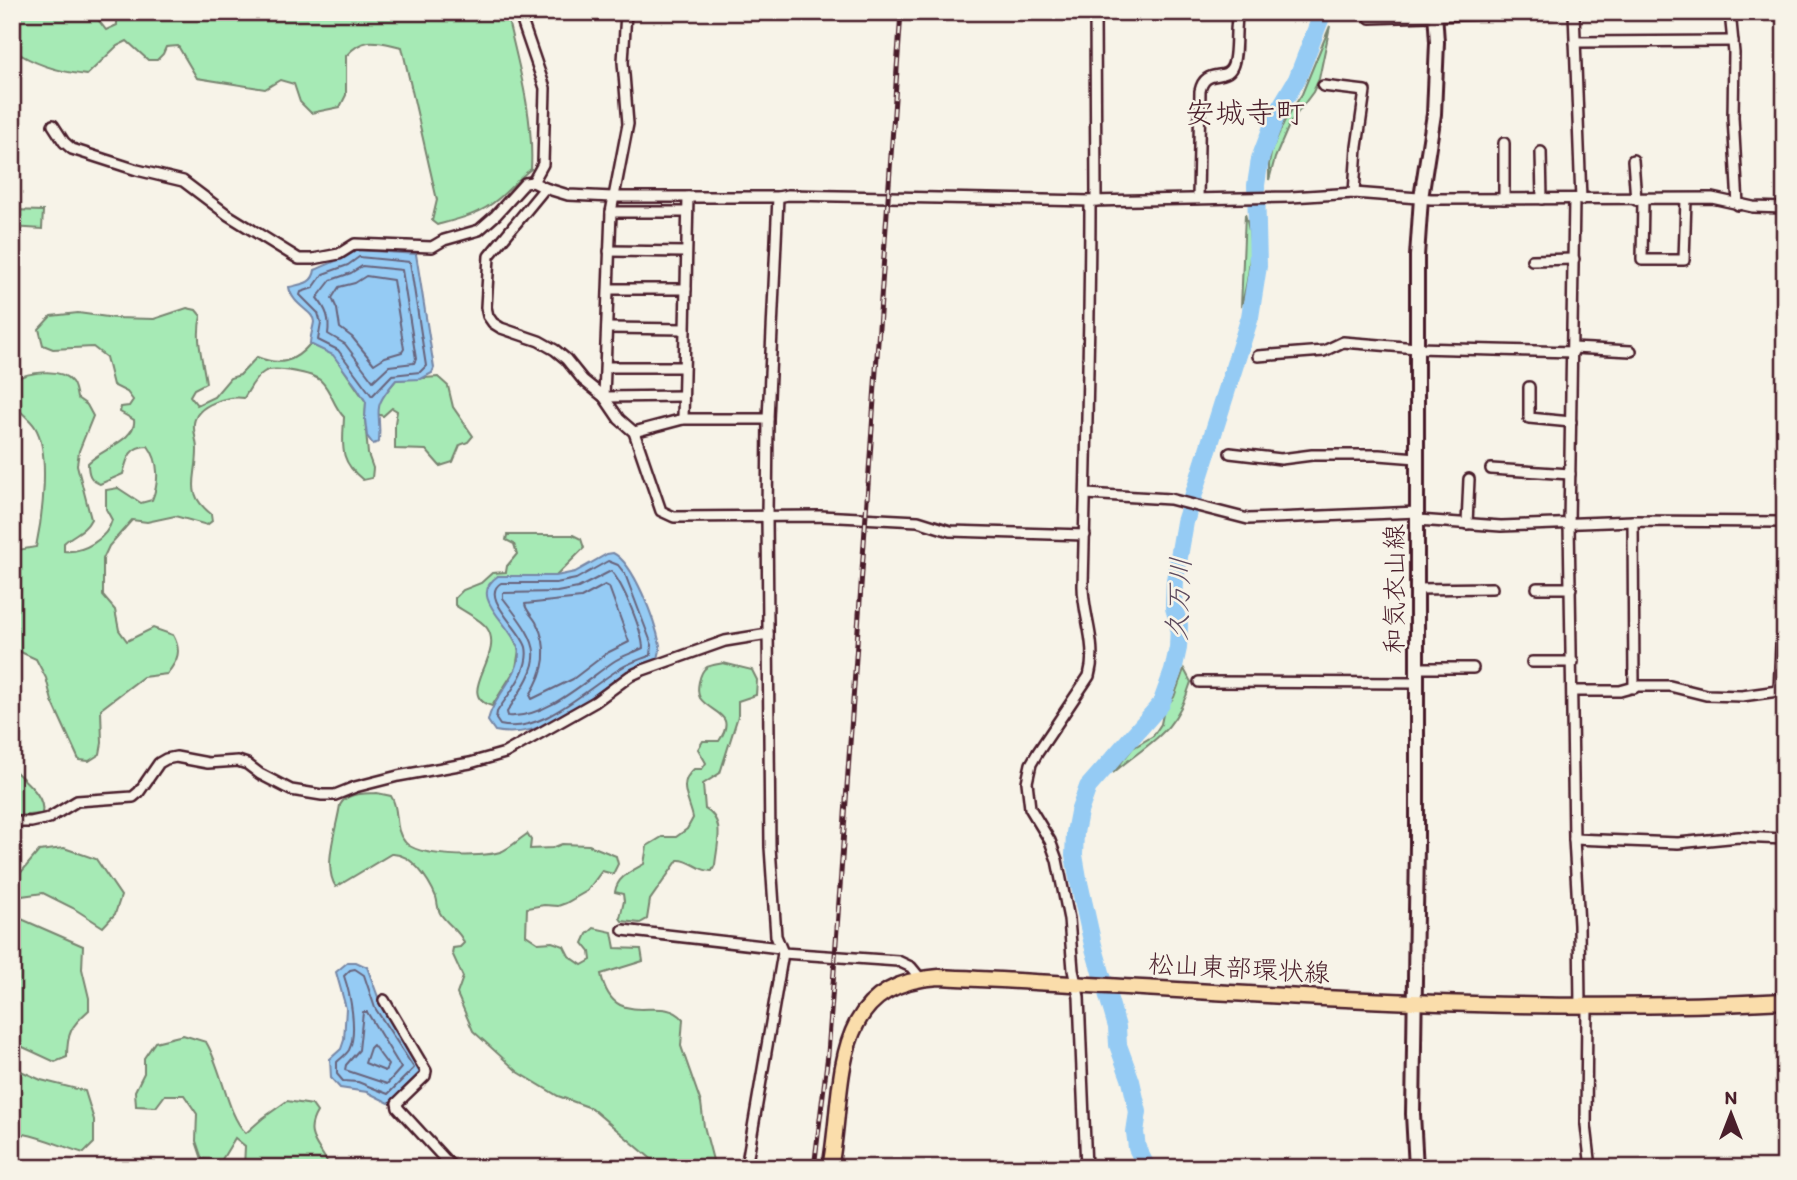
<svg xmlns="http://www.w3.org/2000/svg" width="1797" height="1180" font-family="Itim,'Klee One',sans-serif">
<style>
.green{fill:#a6eab5;stroke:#788470;stroke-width:2}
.water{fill:#95cbf4;stroke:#7786a4;stroke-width:2}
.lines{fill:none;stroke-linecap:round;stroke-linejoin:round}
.shore{stroke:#68647b;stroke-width:2}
.river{stroke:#95cbf4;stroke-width:18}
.minor-casing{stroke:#4a1f2b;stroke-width:14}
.secondary-casing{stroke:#4a1f2b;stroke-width:18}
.primary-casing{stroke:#4a1f2b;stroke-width:19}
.minor{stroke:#f7f3e8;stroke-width:9}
.secondary{stroke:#f7f3e8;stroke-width:12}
.primary{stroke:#faddab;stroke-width:14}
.rail-casing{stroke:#4a1f2b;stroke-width:5}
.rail{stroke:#f7f3e8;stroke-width:2.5;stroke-dasharray:8;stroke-linecap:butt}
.labels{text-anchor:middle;stroke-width:5;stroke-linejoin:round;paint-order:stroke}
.street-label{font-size:26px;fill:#4a1f2b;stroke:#f7f3e8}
.water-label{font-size:28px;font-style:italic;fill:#5d4a5d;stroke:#f7f3e8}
.quarter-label{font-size:30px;fill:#4a1f2b;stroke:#f7f3e8}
</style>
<rect width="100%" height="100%" fill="#f7f3e8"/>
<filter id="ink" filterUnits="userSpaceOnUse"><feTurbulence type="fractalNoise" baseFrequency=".0143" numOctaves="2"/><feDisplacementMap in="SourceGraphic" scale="14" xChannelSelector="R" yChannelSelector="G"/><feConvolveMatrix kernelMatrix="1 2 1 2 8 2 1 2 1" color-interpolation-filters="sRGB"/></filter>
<g filter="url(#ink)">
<g class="green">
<path d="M 12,12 L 92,12 L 106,30 L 117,25 L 117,12 L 506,12 C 518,63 534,117 531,169 C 519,178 510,189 498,199 C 481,214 459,219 437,225 L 432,221 L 437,200 L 402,47 C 378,42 364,35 346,56 L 346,95 L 340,107 L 311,113 L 300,102 L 294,84 L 280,80 L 265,89 L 197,78 L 178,46 L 166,47 L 163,54 L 157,60 L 148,60 L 127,41 L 117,46 L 87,75 C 60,72 34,65 12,49 Z"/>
<polygon points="1330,26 1319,79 1313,92 1290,123 1275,158 1269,180 1269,164 1272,149 1284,122 1302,94"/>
<polygon points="12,210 43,211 42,229 12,227"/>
<path d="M 1245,214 C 1255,244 1249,277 1241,307 Z"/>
<path d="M 187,308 L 196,310 L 201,316 C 195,339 203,360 206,383 L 194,389 L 190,396 L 197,405 L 214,397 L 230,378 L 240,375 L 257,357 C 279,366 294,363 310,344 L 333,354 L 366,402 L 365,419 L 368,454 L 373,468 L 372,478 L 363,480 C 338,460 343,446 344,417 C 333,406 332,392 321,381 C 313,373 273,366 264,372 C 255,377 249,390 244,398 C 228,396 197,404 194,423 C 193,432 197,441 197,450 C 197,481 184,492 211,514 L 212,521 L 207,525 L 175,516 L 147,522 L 132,520 L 109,546 L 103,559 L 103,596 L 115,610 L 119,630 L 127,641 L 153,628 L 173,635 C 182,651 178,660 167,674 L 143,677 L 101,709 L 102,743 L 100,754 L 89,761 L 79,760 L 52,701 L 46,678 L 36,659 L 12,648 L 12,551 L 36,547 C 42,519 51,452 35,427 C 30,419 19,411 12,403 L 12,380 C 28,373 60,366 72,382 C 75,386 76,392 77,398 L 87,405 L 93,416 L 79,451 L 77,465 L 91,519 C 84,533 74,533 64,543 L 64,551 C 83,553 107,539 112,520 L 106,509 L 106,490 L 118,488 L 141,503 L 152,500 C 159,483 160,462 148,446 C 129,446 127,459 123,474 L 100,484 C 90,480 88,474 88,463 C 100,450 137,439 134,420 L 120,412 L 121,407 L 129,406 L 133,400 L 127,392 L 113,385 L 106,357 L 93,347 L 53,349 L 43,345 L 39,329 L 51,316 L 78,313 L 115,318 L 154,319 Z"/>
<polygon points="438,377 448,386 453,407 473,436 468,442 460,445 453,462 440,466 426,450 395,449 395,423 397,411 392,408 383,416 377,414 380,399 396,380"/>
<path d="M 507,535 L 573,535 L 581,539 L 584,548 L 556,576 L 498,576 L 512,634 L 519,650 L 516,668 L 492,706 C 453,695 506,655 487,628 C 481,619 464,612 455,605 L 455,598 L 463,590 L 481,583 L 492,573 L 506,572 L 507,566 L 517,554 L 514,544 L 506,540 Z"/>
<path d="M 723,663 L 752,670 L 757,680 L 756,695 L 738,701 L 738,716 L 720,773 L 703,784 L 705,809 C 726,820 717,844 715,865 L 712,871 C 699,872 691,859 678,860 L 650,900 L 647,919 L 640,923 L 622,921 L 620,918 L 624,901 L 623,894 L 615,892 C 617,877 632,871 644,864 L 647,846 L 662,837 L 676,837 L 687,829 L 693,818 C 690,801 676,784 694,769 L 702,769 L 706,763 L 698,749 L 703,741 L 719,741 C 738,713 711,714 700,698 C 696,691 699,672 707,667 C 711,665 719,664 723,663 Z"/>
<path d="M 1184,669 L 1191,682 C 1175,735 1150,741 1113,773 L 1133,748 L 1153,736 L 1161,724 L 1164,709 L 1174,697 Z"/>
<path d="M 12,768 C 24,781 46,795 42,814 L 12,816 Z"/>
<path d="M 377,793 L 391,796 C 400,809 393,829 405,842 C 417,857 481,858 500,852 C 509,849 518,840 527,834 L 531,840 L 530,849 L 552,848 L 562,844 L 589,845 L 616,856 L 618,864 L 613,874 L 602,871 L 587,891 L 566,903 L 558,906 L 544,905 L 527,908 L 526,935 L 538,943 L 552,942 L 564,946 L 569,956 L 582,965 L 591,960 L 590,952 L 583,943 L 587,934 L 594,928 L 612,932 L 615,948 L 641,949 L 643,961 L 601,974 C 614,1034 661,992 683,1019 L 681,1046 L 701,1103 L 704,1126 L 715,1168 L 662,1168 L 591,1108 L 558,1096 L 518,1072 L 473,1031 L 457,994 L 463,977 L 452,953 L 453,948 L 460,947 L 464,943 C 460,930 447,925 440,913 C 437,908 438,903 436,897 C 429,880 411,852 391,854 L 336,887 C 322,867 337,827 340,805 C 347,792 364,794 377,793 Z"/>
<path d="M 64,848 L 96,859 L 121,896 L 115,914 L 103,927 L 73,908 L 43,893 L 22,896 L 15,903 L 19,918 L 83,946 L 82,969 L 89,998 L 89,1010 C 71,1026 67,1033 67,1057 L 55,1062 L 12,1042 L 12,883 L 39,851 Z"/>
<path d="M 183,1035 L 206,1042 C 222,1068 227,1115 246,1133 L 263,1118 L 287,1101 L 312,1105 L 317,1112 C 302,1137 321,1146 330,1168 L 244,1168 L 245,1146 L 235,1138 L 221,1161 L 202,1159 L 196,1141 L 197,1114 L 184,1095 L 165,1095 L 156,1107 L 136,1106 L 135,1091 L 144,1073 L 144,1058 L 155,1042 Z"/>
<path d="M 12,1067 L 41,1080 L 85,1091 L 94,1120 L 94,1143 L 84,1153 C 63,1147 45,1138 24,1134 L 18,1140 L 15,1155 L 12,1157 Z"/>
</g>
<g class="water">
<path d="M 357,250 L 416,254 L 434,368 L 432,373 L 421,379 L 396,380 C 369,412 382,407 379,442 L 373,444 L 367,436 L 365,419 L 366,402 L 358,389 L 333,355 L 310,344 C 310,337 313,329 314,322 C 314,311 292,306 289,287 C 302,284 313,284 315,270 C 330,263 344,259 357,250 Z"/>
<path d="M 613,553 C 634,563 655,621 660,645 C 661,650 659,655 657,661 C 645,665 632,668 622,675 C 585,700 544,741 495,731 L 488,721 C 492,697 525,671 518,648 C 512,624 466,597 498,576 L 556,576 L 575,572 L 607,554 Z"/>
<polygon points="348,962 356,962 367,967 381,1005 422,1071 389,1103 367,1092 340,1088 331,1078 330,1059 341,1049 344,1040 346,1008 336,972"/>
</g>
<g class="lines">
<g class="shore">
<polygon points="359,257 410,262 426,366 420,372 392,375 372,396 338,350 318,340 321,323 318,313 300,295 301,292 313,288 323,274 348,265"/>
<path d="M 362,266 L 402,270 L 416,359 L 414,363 L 389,366 L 373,381 L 345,344 L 328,334 C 330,319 327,310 317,298 L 331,280 L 351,273 Z"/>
<polygon points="366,276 393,280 404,349 402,352 385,357 374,364 352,337 340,328 337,309 332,298 339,287 355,283"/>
<path d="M 608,561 L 618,565 L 625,574 L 652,645 L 651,655 C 642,659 631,662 621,668 C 588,687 542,735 500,725 L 496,719 L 497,712 C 508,694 531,670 526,647 C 521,629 479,596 501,583 L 556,583 L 576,579 Z"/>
<path d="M 611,571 C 623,584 642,630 643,648 C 633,653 622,656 613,662 C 584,682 545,719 508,716 L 507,712 C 544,656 544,651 503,598 L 503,593 L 557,592 L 578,588 Z"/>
<path d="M 605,585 L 609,587 L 629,642 L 607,653 L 573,679 L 532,699 L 530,695 C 545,671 550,649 536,622 C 532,615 526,611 525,604 L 581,598 Z"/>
<path d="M 355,969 L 364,975 L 375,1008 L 414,1068 L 388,1094 L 358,1082 L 343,1081 L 337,1074 L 337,1062 C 341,1058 346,1055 349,1050 C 358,1032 350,993 344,976 L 350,970 Z"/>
<polygon points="363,1012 367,1012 401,1068 387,1084 345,1070 346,1065 359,1050"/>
<polygon points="373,1045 388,1065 385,1071 365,1063 370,1048"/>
</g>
<polyline class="river" points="1147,1168 1137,1148 1135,1132 1138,1112 1131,1081 1118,1045 1117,1027 1093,945 1078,878 1074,855 1075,833 1079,812 1088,787 1161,704 1173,671 1178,648 1179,625 1174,608 1175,580 1185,522 1250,317 1258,266 1256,185 1260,159 1278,111 1297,79 1323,12"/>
<g class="minor-casing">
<g id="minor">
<polyline points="519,12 545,88 543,164 533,182"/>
<polyline points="1095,12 1096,201"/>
<polyline points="1574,12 1581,200"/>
<polyline points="1730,12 1734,53 1733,117 1738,205"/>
<polyline points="1370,18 1552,12"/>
<polyline points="1575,42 1733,41"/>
<polyline points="1323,86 1365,91 1357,147 1354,193"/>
<polyline points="53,125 64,142 72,149 137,170 183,181 228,215 299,259 313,259 339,254 355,244 432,247 444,240 479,230 496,215 525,183 533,182 545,188 568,195 613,197 778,197 788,195 1090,201 1291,197 1354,193 1431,199 1712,198 1753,207 1785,208"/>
<polyline points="1541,152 1542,199"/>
<polyline points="1633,160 1636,200"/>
<polyline points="545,188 489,256 486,307 488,316 493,323 501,328 539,341 555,350 566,359 583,380 604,397 619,419 634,432 661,511 674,517 820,516 918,521 950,531 1085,535"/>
<polyline points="688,197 683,419 768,419"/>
<polyline points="778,197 768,419 767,516 770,847 776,936 783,953 898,961 911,967 920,978"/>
<path d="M 1198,198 L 1200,91 C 1205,67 1225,82 1232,67 C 1238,55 1234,28 1238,12"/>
<polyline points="1504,199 1504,143"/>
<polyline points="1574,199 1569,524 1574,839 1579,925 1580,1006"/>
<polyline points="1643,199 1642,260 1684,260 1686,199"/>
<polyline points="611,212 687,212"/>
<polyline points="609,251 686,252"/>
<polyline points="1532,260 1574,259"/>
<polyline points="609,289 686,289"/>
<polyline points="607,328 685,329"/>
<polyline points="1573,348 1631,351"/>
<polyline points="1258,356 1324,351 1343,342 1417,348 1573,352"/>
<polyline points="606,367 684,367"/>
<polyline points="1529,387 1529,418 1571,422"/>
<polyline points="604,397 611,212 628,124 623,62 626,12"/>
<polyline points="604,397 683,396"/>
<polyline points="634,432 683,419"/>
<polyline points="1230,453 1281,459 1312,455 1379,455 1417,458"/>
<polyline points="1491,469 1570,474"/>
<polyline points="1086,494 1170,499 1248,519 1418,512"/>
<polyline points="1418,520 1501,526 1633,521 1785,522"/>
<polyline points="1633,521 1634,688"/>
<polyline points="1467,524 1469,479"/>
<polyline points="1537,588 1571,588"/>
<polyline points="1417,589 1492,588"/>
<polyline points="1532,662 1573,662"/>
<polyline points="1417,668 1473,668"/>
<polyline points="1199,682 1416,683"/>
<polyline points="1779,690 1781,645"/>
<polyline points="1573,691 1620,691 1638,686 1670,686 1706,695 1742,696 1785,690"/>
<polyline points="12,822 31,822 49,818 77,801 133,797 139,792 159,763 166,759 176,757 208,763 238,761 247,764 260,774 291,790 322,795 335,795 355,787 398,776 470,763 505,753 595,702 630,676 643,670 725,641 768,634"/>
<polyline points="1574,839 1678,843 1739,837 1785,839"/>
<polyline points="623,930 780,948"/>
<polyline points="384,1000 426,1071 425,1076 397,1103 398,1108 453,1168"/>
<polyline points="1587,1007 1586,1125 1591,1168"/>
<polyline points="746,1168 783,953"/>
<path d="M 1086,1168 L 1079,997 L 1073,970 L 1069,919 L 1057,860 L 1050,841 L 1030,808 L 1027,782 L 1031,764 L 1038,752 L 1089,676 C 1098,644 1083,617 1083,586 C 1086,458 1090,329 1090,201"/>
</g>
</g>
<g class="secondary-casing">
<polyline id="secondary" points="1416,1168 1413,1114 1417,845 1417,256 1421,198 1434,114 1437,42 1435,12"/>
</g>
<g class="primary-casing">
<path id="primary" d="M 830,1168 C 846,1087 826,984 939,977 C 1221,990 1503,1017 1785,1001"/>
</g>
<use href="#minor" class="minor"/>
<use href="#secondary" class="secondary"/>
<use href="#primary" class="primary"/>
<g class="rail-casing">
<polyline id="rail" points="814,1168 828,1054 840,887 901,12"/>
</g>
<use href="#rail" class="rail"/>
</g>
</g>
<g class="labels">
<g class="street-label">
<text transform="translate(1394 589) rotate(-90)" y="9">和気衣山線</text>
<text transform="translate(1239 968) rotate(3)" y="9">松山東部環状線</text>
</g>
<g class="water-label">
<text transform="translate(1178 599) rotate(-87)" y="10">久万川</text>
</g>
<g class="quarter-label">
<text x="1245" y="123">安城寺町</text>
</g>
</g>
<rect width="1797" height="1180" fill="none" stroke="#f7f3e8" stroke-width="42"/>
<rect x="21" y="21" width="1755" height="1138" fill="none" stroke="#4a1f2b" stroke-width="2.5" filter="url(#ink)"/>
<g transform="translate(1731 1114)" stroke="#f7f3e8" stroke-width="5" paint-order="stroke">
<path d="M0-5L12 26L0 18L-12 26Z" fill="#4a1f2b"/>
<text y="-10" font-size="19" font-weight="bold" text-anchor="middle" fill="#4a1f2b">N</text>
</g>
</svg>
